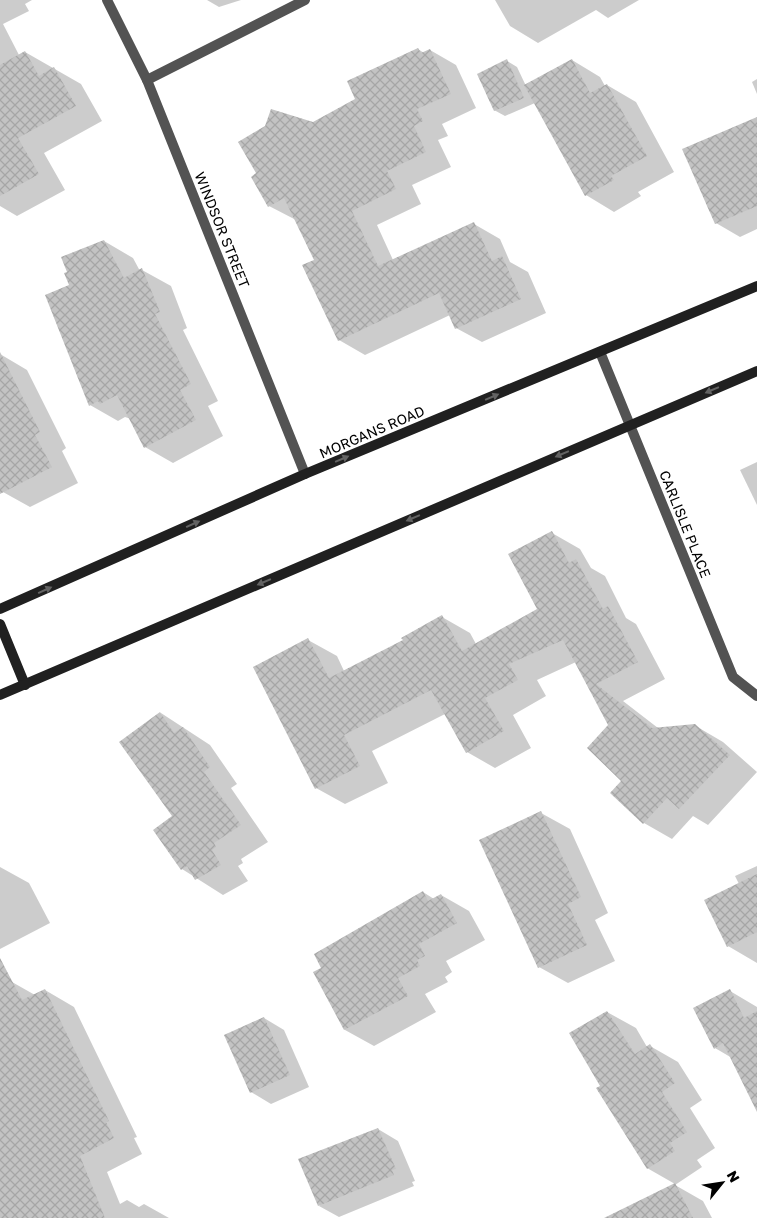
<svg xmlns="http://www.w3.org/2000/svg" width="757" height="1218" font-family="'Golos Text',sans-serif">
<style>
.shadow{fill:#0003}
.building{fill:url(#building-cross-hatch)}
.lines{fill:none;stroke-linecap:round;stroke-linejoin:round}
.street{stroke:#535353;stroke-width:10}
.secondary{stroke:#202020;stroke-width:10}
.oneway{fill:#636363}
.labels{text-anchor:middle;stroke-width:4;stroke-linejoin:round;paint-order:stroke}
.street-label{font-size:14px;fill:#000;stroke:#fff}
</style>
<defs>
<pattern id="building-cross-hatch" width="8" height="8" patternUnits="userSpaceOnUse" patternTransform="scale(1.25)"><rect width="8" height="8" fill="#c3c3c3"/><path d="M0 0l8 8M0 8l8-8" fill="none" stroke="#a6a6a6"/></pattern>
</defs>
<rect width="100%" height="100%" fill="#fff"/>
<g class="shadow">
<polygon points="0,0 32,0 25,4 29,11 3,24 19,55 25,52 81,84 102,121 44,153 65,190 17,216 0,206"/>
<polygon points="207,0 241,0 219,7"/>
<polygon points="495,0 639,0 608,18 596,10 538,43 510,26"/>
<polygon points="418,49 424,53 430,50 456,65 476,108 442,124 448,136 438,140 451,167 412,185 421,204 377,225 393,260 474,224 500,239 510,262 528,272 546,313 482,342 456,328 450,315 365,355 339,340 304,266 315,261 296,220 269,206 313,123 357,99"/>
<polygon points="572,60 600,77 605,86 607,85 636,102 674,172 638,192 641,196 614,212 586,195 535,103 505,116 494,110 507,61 517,67 526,86"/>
<polygon points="757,79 757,94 752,82"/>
<polygon points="757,118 757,229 740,237 716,223"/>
<polygon points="104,241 133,258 140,271 142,270 171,286 187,328 183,330 218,401 208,406 223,436 173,463 145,447 131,419 125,417 118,421 90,405 71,286"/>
<polygon points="0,354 27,370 66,448 62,451 78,483 30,507 3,492 0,486"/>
<polygon points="757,462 757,505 740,470"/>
<polygon points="552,533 580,549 591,568 605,576 626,618 636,624 665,679 623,701 658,728 694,725 723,742 757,772 708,825 693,816 672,839 644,823 623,781 610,725 576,662 537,680 546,696 513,715 531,748 495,768 467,752 445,714 372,751 388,783 345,804 316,788 308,640 337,656 344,671 404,641 442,617 470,633 476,644 539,609"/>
<polygon points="161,713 210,745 237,784 231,788 268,842 241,859 243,863 238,866 248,881 223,895 182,869"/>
<polygon points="541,813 570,829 608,913 595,920 615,961 568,983 539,967"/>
<polygon points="757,866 757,963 728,946 706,901 739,884 735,876"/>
<polygon points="0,867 29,883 50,923 0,949"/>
<polygon points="423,892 434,899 441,895 469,911 485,940 446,961 452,972 445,977 448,982 425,994 436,1012 374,1046 345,1030 315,973"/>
<polygon points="12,982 35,995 45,990 74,1007 137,1137 134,1138 142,1154 107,1172 120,1204 127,1200 139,1207 144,1204 169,1218 13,1218 0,1193 0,988"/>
<polygon points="730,991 757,1007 757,1109 732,1058 715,1048"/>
<polygon points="607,1012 636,1028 647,1047 650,1046 678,1062 702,1100 690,1108 715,1148 697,1160 702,1167 675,1185 703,1201 712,1218 653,1218 675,1184 647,1168 601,1087"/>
<polygon points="264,1018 284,1030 309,1087 271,1104 251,1092"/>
<polygon points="378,1129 398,1141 415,1181 412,1182 414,1186 339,1217 319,1206"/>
</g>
<g class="building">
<polygon points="418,48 421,53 430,49 451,94 417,109 423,121 414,126 426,152 387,171 396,189 352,211 378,266 474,222 492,261 502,256 521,299 455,329 439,293 338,341 302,265 314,260 284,198 268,207 251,177 256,173 238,142 265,126 271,109 313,122 355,99 347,81"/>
<polygon points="25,51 39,76 54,67 76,106 18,138 39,174 0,196 0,65"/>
<polygon points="507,59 524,98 494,111 477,74"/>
<polygon points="572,59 590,93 607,84 647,156 611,176 614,180 585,196 524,85"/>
<polygon points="757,117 757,206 715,224 682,149"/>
<polygon points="104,240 124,278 142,268 160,312 155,314 191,384 180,390 196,420 144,448 117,395 100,404 98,401 89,406 45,295 69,285 64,273 67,272 61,257"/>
<polygon points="0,352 40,432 35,435 52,467 0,494"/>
<polygon points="552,531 569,563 576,559 603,609 608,606 638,662 596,684 652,728 695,724 730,755 679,809 667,798 643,824 610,793 621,781 587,748 608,725 563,640 509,664 518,680 485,698 504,731 466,753 431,690 344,735 360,766 315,789 253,667 308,638 329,678 403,640 401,638 442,615 462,651 537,609 508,554"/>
<polygon points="160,712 174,733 183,727 210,767 204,772 241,825 214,843 216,847 212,850 221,865 195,880 187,866 181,870 153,830 172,816 119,742"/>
<polygon points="541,811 581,897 568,904 587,945 538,968 479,840"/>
<polygon points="757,874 757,932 727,947 704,900"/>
<polygon points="423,891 428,901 441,894 457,923 419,944 425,956 417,960 420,966 398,978 408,996 344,1030 313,972 321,968 314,954"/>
<polygon points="0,958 22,1000 45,989 109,1121 106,1122 114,1138 80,1156 105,1218 0,1218"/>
<polygon points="730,989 744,1018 757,1011 757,1112 723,1043 714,1049 693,1008"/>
<polygon points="607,1011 635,1054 650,1044 675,1083 662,1092 687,1132 670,1143 675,1151 647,1169 596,1088 600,1086 569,1033"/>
<polygon points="264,1017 290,1075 250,1093 224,1035"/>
<polygon points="378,1128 396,1169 392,1170 394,1175 318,1206 298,1159"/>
<polygon points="675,1183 693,1218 604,1218"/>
</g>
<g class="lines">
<g class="street">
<polyline points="107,0 147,80 305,474"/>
<polyline points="147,80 305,0"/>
<polyline points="600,352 733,677 757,696"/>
</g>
<g class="secondary">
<polyline points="0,609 305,474 757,286"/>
<polyline points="0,624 25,685"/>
<polyline points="0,695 757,371"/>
</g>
</g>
<defs><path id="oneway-solid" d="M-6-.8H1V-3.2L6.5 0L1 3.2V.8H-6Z" transform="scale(1.25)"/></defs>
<g class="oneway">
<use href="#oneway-solid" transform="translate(712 390) rotate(157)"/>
<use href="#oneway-solid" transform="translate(492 397) rotate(-23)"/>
<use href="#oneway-solid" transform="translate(562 454) rotate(157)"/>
<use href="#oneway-solid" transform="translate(342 459) rotate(-23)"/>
<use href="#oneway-solid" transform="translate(413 518) rotate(157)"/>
<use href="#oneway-solid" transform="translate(193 524) rotate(-24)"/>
<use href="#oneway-solid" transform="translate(264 582) rotate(157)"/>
<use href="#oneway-solid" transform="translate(45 590) rotate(-24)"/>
</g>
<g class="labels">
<g class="street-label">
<text transform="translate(222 230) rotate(68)" y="5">WINDSOR STREET</text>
<text transform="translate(372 432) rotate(-23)" y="5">MORGANS ROAD</text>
<text transform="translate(685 524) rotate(68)" y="5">CARLISLE PLACE</text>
</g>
</g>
<g transform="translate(722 1183) rotate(60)" stroke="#ffffff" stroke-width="4" paint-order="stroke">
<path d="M0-4L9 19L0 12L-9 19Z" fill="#000000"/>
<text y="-8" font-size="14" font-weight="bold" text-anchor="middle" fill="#000000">N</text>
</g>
</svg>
